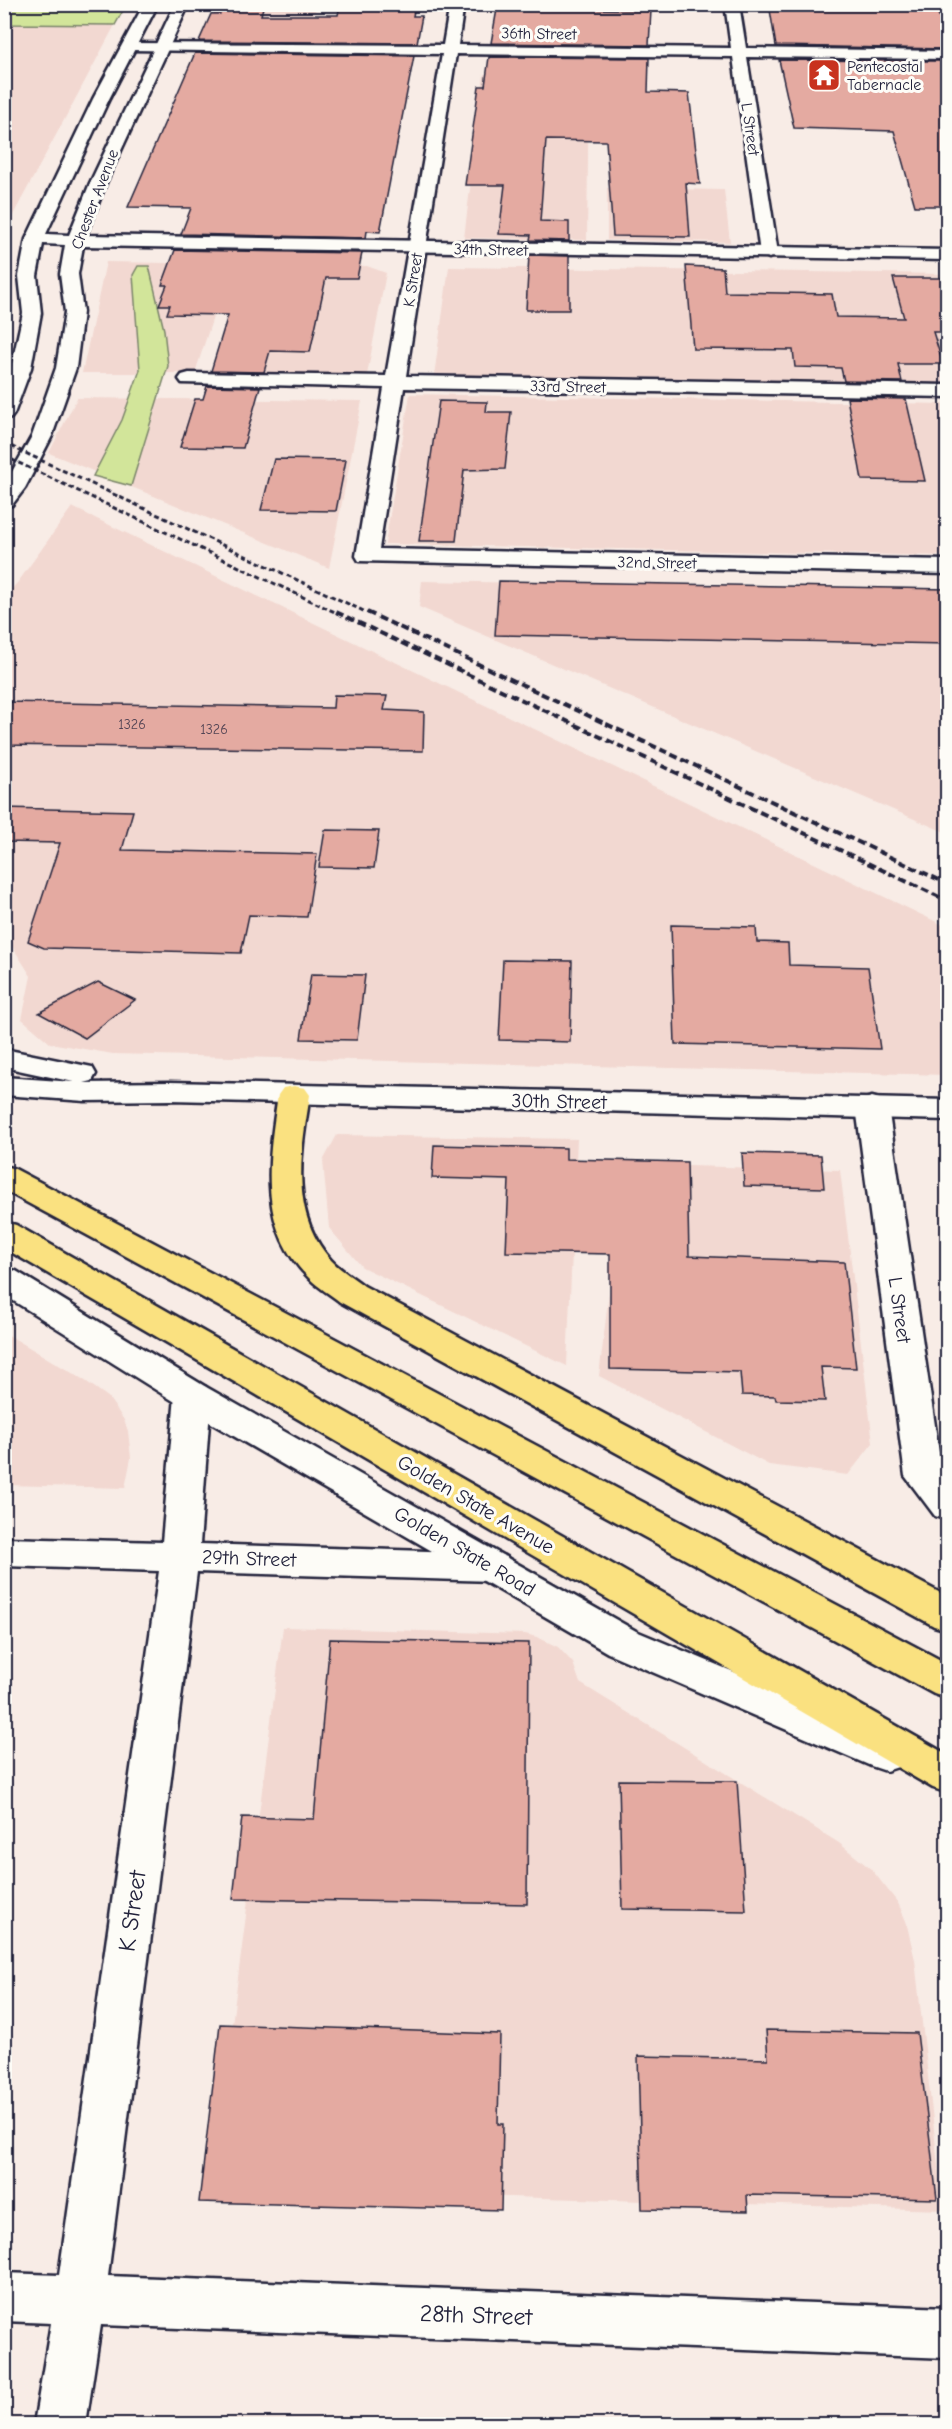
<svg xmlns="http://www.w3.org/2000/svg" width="952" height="2429" font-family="'Comic Neue',sans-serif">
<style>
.built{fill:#f2d8d1}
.green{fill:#d2e59a;stroke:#7a846a;stroke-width:1.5}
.building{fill:#e4aaa1;stroke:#22223b;stroke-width:1.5}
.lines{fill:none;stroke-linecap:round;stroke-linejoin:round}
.street-casing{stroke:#22223b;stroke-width:5}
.secondary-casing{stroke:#22223b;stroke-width:5}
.highway-casing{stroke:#22223b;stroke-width:5}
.street{fill:#fdfcf7;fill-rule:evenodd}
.secondary{fill:#fdfcf7;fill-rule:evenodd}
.highway{fill:#fae180;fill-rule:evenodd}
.rail-far1{stroke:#22223b;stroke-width:3;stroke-dasharray:5 3;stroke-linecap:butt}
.rail{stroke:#22223b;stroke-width:4;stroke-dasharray:8 4;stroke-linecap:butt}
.labels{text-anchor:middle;stroke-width:6;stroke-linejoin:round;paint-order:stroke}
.far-number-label{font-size:14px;fill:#524454}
.far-street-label{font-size:16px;fill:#22223b;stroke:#fdfcf7}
.far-poi-label{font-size:16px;fill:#22223b;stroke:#fdfcf7;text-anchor:start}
.street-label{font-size:20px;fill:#22223b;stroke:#fdfcf7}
.near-street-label{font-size:24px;fill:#22223b;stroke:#fdfcf7}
</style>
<rect width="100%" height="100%" fill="#f8ece6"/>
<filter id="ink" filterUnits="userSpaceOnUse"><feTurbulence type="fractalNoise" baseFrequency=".0167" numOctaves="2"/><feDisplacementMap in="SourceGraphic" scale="12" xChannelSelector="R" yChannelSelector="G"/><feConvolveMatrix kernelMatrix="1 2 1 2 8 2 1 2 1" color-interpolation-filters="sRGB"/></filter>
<g filter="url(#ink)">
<g class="built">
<polygon points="219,5 317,5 305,40 204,39"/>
<polygon points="5,24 115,25 5,230 4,24"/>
<polygon points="484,74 589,75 587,240 464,238"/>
<polygon points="607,188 724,190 730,242 607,240"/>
<polygon points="106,262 230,264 195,373 82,373"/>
<polygon points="251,264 367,266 386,273 367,375 218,373"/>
<polygon points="449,267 947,274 947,383 434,376"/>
<polygon points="410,394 947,404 947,556 385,544"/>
<polygon points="77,398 362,401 329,568 49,453"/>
<polygon points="72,507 947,927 947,1075 113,1054 50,1043 22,1019 31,976 5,935 4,597 18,582"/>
<polygon points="422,581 947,590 947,833 419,607"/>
<polygon points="337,1135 577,1139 567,1366 362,1267 329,1228 323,1161"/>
<polygon points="615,1164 840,1170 873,1443 848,1475 769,1465 599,1376 616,1234"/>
<polygon points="5,1333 84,1380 108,1397 124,1420 128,1431 131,1458 125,1488 5,1485"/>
<polygon points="283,1627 525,1634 537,1637 558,1647 573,1663 580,1683 839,1843 872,1870 898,1903 906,1921 915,1960 943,2210 211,2188"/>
<polygon points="181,2419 347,2424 181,2424"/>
</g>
<g class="green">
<polygon points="5,4 126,4 126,5 115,25 5,24"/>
<polygon points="138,266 149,266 164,330 168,366 131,486 93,476 122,420 140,370 133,275"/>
</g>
<g class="building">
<polygon points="224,4 264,4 261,15 338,15 340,5 415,6 413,16 422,16 417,43 199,41 211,14 220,14"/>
<polygon points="502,4 580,4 580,9 651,10 649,45 491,43 497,9 501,9"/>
<polygon points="769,4 934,4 948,38 948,49 776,46"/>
<polygon points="195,53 414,56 380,232 367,231 366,238 181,234 191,208 128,207"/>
<polygon points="489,57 649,58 648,92 689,93 700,184 686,183 690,237 613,236 606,141 546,140 540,221 569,222 569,241 530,240 531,235 499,234 505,185 465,185 479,86 485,86"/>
<polygon points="779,60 948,61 948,206 915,206 894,131 794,128"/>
<polygon points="175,250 362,253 357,278 326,278 310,352 270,351 264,372 211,371 228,315 167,314 170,305 159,305 167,285 162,285"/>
<polygon points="529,255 569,256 569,310 526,310"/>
<polygon points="686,266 723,268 725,292 832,294 836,317 904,318 893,278 948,278 948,332 933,332 943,364 898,364 902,382 844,381 841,368 795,367 793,350 693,349"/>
<polygon points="207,386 260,387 243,448 180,447 195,399 203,399"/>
<polygon points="847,398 906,399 925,481 862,480"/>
<polygon points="439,401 487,402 486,412 511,412 505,469 464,470 456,541 419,541"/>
<polygon points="274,459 346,460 336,511 261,510"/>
<polygon points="499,581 948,589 948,644 495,635"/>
<polygon points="334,695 387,696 384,710 424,712 423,751 4,745 4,702 333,708"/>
<polygon points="4,808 133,811 122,850 317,854 307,917 249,915 241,953 44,948 28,941 60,843 4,842"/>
<polygon points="325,830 379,831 374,868 319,867"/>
<polygon points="671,925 756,927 757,942 788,943 789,965 868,967 880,1049 675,1044"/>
<polygon points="503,960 572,961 570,1042 499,1040"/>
<polygon points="311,974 365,975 357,1040 301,1039"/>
<polygon points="98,982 135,1000 85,1038 39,1013"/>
<polygon points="434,1145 566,1148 566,1159 687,1162 689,1256 844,1262 856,1368 821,1367 825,1401 776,1400 775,1396 742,1395 740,1372 610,1369 610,1254 506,1252 509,1180 432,1178"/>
<polygon points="742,1153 821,1155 824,1188 744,1186"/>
<polygon points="330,1639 529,1643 527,1904 233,1899 242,1817 314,1819"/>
<polygon points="619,1780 737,1781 746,1911 622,1909"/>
<polygon points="220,2024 500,2034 498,2124 503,2124 501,2210 199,2202"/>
<polygon points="766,2030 917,2033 937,2199 747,2195 748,2211 642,2209 638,2056 768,2059"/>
</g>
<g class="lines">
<g class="street-casing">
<g id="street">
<polygon points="450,4 464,4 458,45 731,48 725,4 739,4 746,48 948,51 948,59 747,57 778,253 769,258 760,253 733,57 456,54 406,376 948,385 948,397 404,388 379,549 948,560 948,574 359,561 356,556 384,388 182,383 179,379 182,375 189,373 386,376 442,54 130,50 125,49 123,46 125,43 443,45"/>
<polygon points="872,1097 883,1100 888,1107 942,1473 948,1479 948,1520 935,1516 905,1476 856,1107 861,1100"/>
<polygon points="193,1383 206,1387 211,1396 200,1544 493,1553 507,1557 512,1567 507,1577 493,1581 197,1572 108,2276 948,2308 948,2358 101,2325 86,2424 34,2424 51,2323 4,2321 4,2273 59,2275 159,1571 4,1566 4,1538 162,1542 175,1396 180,1387"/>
</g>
</g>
<g class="secondary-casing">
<g id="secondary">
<polygon points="144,4 158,4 109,99 46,234 69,235 90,183 175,4 189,4 106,183 86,235 948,250 948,260 83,246 78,274 83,312 76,368 52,436 25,488 12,505 4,506 4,486 32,436 56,368 65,312 60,274 65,245 43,244 37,276 41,313 31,368 14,414 11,418 4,420 4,386 11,368 23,313 19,276 26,239 93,99"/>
<polygon points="4,1049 92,1067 96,1074 92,1081 84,1083 171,1082 948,1100 948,1120 171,1100 85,1101 4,1095 4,1077 74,1082 4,1067"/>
<polygon points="4,1268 16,1271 206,1387 636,1631 901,1742 907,1754 901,1766 886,1771 871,1766 608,1653 180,1405 4,1295"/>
</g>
</g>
<g class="highway-casing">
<g id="highway">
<path d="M 294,1086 L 305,1088 L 310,1095 C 301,1152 289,1213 331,1260 C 340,1270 353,1277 364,1286 L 948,1597 L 948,1630 L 934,1626 L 340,1302 C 330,1294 319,1288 310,1279 C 257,1228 268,1161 278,1095 L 283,1088 Z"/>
<polygon points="4,1166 15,1169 948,1664 948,1699 934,1694 4,1190"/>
<polygon points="4,1222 16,1225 948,1755 948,1793 933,1788 4,1248"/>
</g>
</g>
<use href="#street" class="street"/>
<use href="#secondary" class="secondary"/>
<use href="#highway" class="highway"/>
<g class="rail-far1">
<polyline points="4,443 370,614"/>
<polyline points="4,456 339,614"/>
</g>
<g class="rail">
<polyline points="336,612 948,901"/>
<polyline points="367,612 948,884"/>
</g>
</g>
</g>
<defs>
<g id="temple-square" transform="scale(1.725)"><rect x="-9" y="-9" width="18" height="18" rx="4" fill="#c8321e" stroke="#fdfcf7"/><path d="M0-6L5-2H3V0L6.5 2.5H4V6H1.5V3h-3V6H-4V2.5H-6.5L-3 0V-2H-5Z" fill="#fff"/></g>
</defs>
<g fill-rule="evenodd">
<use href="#temple-square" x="824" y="75"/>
</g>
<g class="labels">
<g class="far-number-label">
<text x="132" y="729">1326</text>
<text x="214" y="734">1326</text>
</g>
<g class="far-street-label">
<text transform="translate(539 33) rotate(1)" y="6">36th Street</text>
<text transform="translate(751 129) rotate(82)" y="6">L Street</text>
<text transform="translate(94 199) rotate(-69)" y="6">Chester Avenue</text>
<text transform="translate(491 249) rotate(1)" y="6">34th Street</text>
<text transform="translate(412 280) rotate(-81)" y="6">K Street</text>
<text transform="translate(568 386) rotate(1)" y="6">33rd Street</text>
<text transform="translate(657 562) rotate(1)" y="6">32nd Street</text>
</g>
<g class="far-poi-label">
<text x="847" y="72">Pentecostal<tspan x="847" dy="18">Tabernacle</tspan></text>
</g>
<g class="street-label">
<text transform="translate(559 1101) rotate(1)" y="7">30th Street</text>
<text transform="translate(900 1310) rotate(82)" y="7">L Street</text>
<text transform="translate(476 1504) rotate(30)" y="7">Golden State Avenue</text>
<text transform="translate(465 1551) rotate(30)" y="7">Golden State Road</text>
<text transform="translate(249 1558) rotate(2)" y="7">29th Street</text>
</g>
<g class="near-street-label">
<text transform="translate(132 1911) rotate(-82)" y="8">K Street</text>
<text transform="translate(476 2315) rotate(2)" y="8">28th Street</text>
</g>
</g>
<rect width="952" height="2429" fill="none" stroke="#fdfcf7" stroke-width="24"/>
<rect x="12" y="12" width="928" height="2405" fill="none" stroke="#22223b" stroke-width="2" filter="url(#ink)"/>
</svg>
